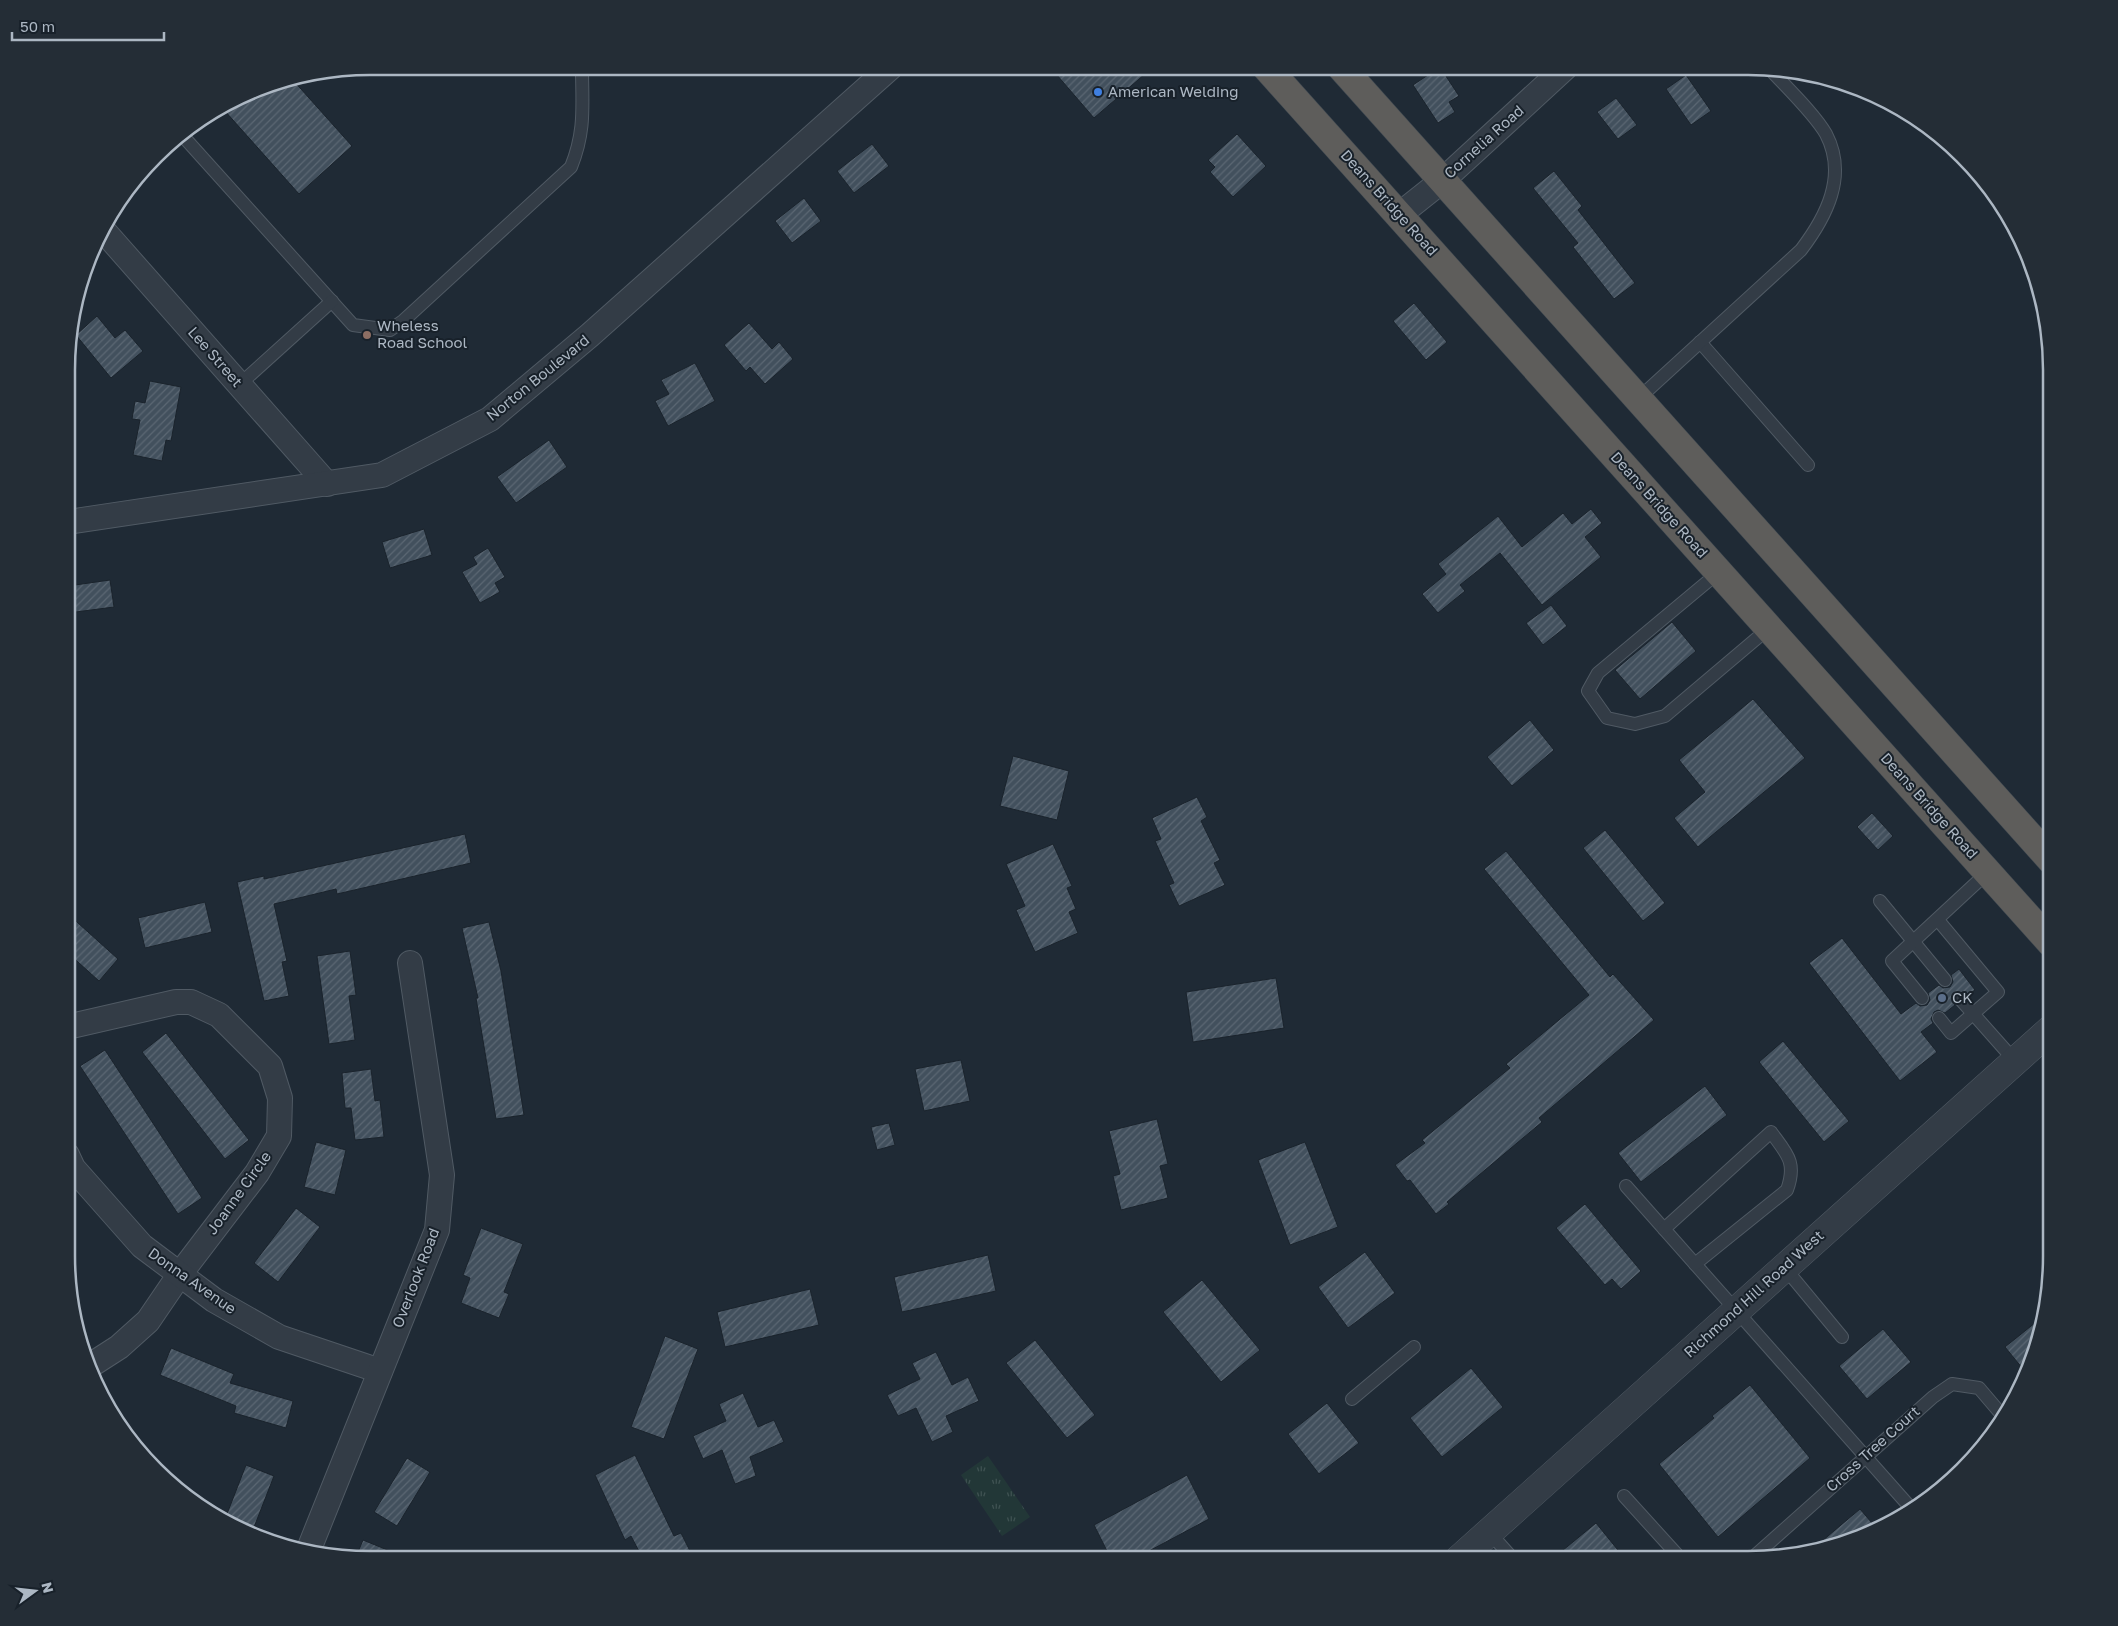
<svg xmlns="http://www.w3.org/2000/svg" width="2118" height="1626" font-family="'Golos Text',sans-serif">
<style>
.park{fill:url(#park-tufts)}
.building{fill:url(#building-hatch);stroke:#1a232c}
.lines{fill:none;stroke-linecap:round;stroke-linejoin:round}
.service-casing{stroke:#505a64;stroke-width:14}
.minor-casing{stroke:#505a64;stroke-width:26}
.tertiary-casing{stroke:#505a64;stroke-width:29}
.trunk-casing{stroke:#3d4750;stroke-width:29}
.service{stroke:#333c46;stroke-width:12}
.minor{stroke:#333c46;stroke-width:24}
.tertiary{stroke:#333c46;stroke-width:28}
.trunk{stroke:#5e5d5b;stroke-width:28}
.shop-dot{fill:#3f7fe0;stroke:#18212a;stroke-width:2}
.education-dot{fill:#8d6e63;stroke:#18212a;stroke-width:2}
.service-dot{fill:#5c6f8a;stroke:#18212a;stroke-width:2}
.labels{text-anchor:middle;stroke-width:4;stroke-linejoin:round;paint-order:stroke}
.poi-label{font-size:15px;fill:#acb7c3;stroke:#18212a;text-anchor:start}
.street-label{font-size:15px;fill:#acb7c3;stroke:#18212a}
.rim{fill:none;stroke:#acb7c3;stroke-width:2.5}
</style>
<defs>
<pattern id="park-tufts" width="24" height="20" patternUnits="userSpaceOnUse" patternTransform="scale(1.25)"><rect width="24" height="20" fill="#223737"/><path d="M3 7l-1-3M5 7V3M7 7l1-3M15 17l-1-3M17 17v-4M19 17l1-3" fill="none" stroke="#3f5252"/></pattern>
<pattern id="building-hatch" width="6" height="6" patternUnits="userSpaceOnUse" patternTransform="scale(1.25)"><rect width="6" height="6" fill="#42505d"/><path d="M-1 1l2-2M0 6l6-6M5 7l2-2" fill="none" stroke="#5b6773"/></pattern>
</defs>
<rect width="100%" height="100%" fill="#1f2a35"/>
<polygon class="park" points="988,1456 1030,1517 1002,1536 961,1475"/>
<g class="building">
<polygon points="1050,67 1153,67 1094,118"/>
<polygon points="1440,67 1459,96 1449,102 1455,112 1438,123 1413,85"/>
<polygon points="1686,75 1711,111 1691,125 1666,89"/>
<polygon points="292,79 352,146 299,194 224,110 272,82"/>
<polygon points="1616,98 1637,125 1618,139 1597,112"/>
<polygon points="1237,134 1266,166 1233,197 1210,172 1215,167 1208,160"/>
<polygon points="872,144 889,166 854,193 837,171"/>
<polygon points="1554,171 1582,206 1578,210 1635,283 1614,299 1573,247 1578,243 1533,188"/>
<polygon points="804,198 821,221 792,243 775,221"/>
<polygon points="1414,303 1447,342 1426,360 1393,321"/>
<polygon points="97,316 115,338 125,330 143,351 111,378 76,335"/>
<polygon points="749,323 772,349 779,342 793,359 765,384 750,367 746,371 724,345"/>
<polygon points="695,363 715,401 668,426 655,401 669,394 661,380"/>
<polygon points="150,381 181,387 171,441 166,440 162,461 133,455 140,420 132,419 135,401 145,403"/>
<polygon points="549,440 567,467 516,503 497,477"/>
<polygon points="1591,509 1602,523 1585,537 1601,557 1542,605 1500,553 1460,585 1465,591 1438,613 1422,594 1446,574 1438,564 1498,516 1522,547 1563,513 1572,524"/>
<polygon points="424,529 432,555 390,568 382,542"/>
<polygon points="488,548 505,577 495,583 500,592 480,603 462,572 477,564 473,557"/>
<polygon points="110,580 114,607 68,613 68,586"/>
<polygon points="1551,605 1567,626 1543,645 1526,623"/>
<polygon points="1672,622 1696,651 1640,699 1615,670"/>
<polygon points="1753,699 1805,758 1698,847 1674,818 1705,792 1679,760"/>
<polygon points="1530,720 1554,750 1512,786 1487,757"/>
<polygon points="1013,756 1069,771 1057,820 1000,806"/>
<polygon points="1197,797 1207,817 1201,821 1220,860 1214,863 1225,885 1179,906 1169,885 1174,883 1155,841 1161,839 1152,818"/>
<polygon points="1872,813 1893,836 1878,850 1857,827"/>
<polygon points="1605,830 1665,903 1643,921 1583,848"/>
<polygon points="465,834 471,863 337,894 336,889 274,904 287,961 282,962 289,996 264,1001 237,882 264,876 264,879"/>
<polygon points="1053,844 1072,886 1067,888 1076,909 1069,912 1078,933 1035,952 1016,910 1025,906 1006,864"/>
<polygon points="1506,851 1610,977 1613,974 1654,1020 1539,1118 1542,1122 1447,1202 1449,1204 1436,1214 1410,1180 1407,1181 1395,1165 1425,1143 1422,1140 1510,1068 1506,1064 1589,995 1484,869"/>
<polygon points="205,902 212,932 145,948 138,918"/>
<polygon points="68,914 118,959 99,981 68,953"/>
<polygon points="489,922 501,971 524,1115 496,1119 476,998 478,998 462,928"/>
<polygon points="1842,938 1901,1014 1916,1003 1920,1006 1927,1005 1930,1000 1928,993 1939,985 1943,988 1950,987 1953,982 1951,975 1959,969 1975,990 1968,995 1963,992 1956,994 1953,998 1955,1005 1945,1013 1938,1010 1934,1012 1931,1019 1933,1023 1921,1032 1937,1052 1900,1081 1809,963"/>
<polygon points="350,951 356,995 349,996 355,1040 329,1044 317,956"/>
<polygon points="1276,978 1284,1028 1193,1042 1186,992"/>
<polygon points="166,1033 249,1140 225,1159 142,1052"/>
<polygon points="1783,1041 1849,1121 1824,1142 1759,1062"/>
<polygon points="105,1050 202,1198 178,1214 80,1066"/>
<polygon points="961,1060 970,1101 924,1111 915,1069"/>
<polygon points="371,1069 375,1101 380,1100 384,1137 355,1140 351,1108 345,1108 342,1073"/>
<polygon points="1705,1086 1727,1115 1641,1182 1618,1153"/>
<polygon points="1157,1119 1168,1164 1160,1166 1168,1198 1121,1210 1113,1176 1120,1174 1109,1131"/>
<polygon points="889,1123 895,1145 877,1150 871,1127"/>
<polygon points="316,1142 346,1150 335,1195 304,1187"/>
<polygon points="1305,1142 1338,1227 1290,1245 1258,1160"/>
<polygon points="1585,1204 1641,1271 1621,1289 1612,1279 1605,1285 1556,1228"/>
<polygon points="296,1208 320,1227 278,1282 254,1263"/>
<polygon points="481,1228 523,1244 504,1292 509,1294 499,1318 461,1303 470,1278 463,1275"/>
<polygon points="1365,1252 1395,1293 1348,1328 1318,1287"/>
<polygon points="988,1255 996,1291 902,1312 894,1277"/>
<polygon points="1202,1280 1260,1350 1221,1382 1163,1312"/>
<polygon points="810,1289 819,1325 725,1347 717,1312"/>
<polygon points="2041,1318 2028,1372 2027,1374 2005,1347"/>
<polygon points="1883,1329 1911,1362 1867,1399 1839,1366"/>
<polygon points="665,1336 698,1349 664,1439 631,1427"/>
<polygon points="1035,1340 1095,1415 1067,1438 1006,1363"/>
<polygon points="171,1348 234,1374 230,1383 293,1401 286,1428 234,1413 236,1406 160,1375"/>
<polygon points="936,1352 952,1385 968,1377 979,1401 946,1416 953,1432 932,1442 916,1408 898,1416 887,1395 920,1379 912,1363"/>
<polygon points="1471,1368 1503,1407 1442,1457 1410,1418"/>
<polygon points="1750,1385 1810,1458 1718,1537 1659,1464 1714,1418 1712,1416"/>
<polygon points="743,1393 758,1427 774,1420 784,1442 750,1457 756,1476 735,1484 722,1450 703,1459 693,1436 726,1421 719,1404"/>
<polygon points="1327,1403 1359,1443 1319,1474 1288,1434"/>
<polygon points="635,1455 674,1536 681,1533 694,1559 643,1559 631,1536 625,1540 595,1475"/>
<polygon points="407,1458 430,1472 397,1526 374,1512"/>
<polygon points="246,1465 274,1476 251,1535 225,1519"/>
<polygon points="1187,1475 1209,1519 1134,1559 1111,1559 1094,1525"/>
<polygon points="1860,1509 1878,1530 1810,1553 1809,1552"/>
<polygon points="1596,1523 1626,1560 1551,1560"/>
<polygon points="363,1540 407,1558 407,1559 355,1559"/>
</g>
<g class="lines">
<g class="service-casing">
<g id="service">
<path d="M 182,135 L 353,325 L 390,330 L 403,321 L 571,167 C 586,130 582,105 582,66"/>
<polyline points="1700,342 1808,465"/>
<polyline points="239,385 332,301"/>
<path d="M 1638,399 L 1801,250 C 1826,217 1848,176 1826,134 C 1814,113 1785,86 1768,67"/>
<polyline points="1719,572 1598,673 1588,691 1607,718 1635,724 1665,716 1769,628"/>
<polyline points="1880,901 1945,980"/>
<polyline points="1938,920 1998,992 1951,1033 1939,1018"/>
<polyline points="1922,998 1892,961 1988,872"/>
<polyline points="1961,1000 2015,1061"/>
<polyline points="1626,1186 1910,1507"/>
<path d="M 1664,1229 L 1771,1132 C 1787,1154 1797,1162 1787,1190 L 1695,1264"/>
<polyline points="1784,1267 1842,1337"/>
<polyline points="1352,1399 1414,1347"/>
<polyline points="1624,1496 1682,1560"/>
<polyline points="1489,1532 1514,1560"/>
<polyline points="1750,1560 1933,1397 1952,1384 1979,1388 2002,1415"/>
</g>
</g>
<g class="minor-casing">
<g id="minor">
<polyline points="1399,215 1443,180 1566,67"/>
<polyline points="103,230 327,484"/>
<polyline points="68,522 382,475 490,419 590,335 892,66"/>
<polyline points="67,1027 176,1002 191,1002 219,1015 270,1066 280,1098 279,1136 257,1173 180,1274 148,1321 119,1347 91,1365"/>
<polyline points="67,1155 73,1168 142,1246 214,1300 279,1337 380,1371"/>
<polyline points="309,1549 437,1230 442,1175 410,963"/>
</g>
</g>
<g class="tertiary-casing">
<polyline id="tertiary" points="1458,1560 2051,1029"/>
</g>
<g class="trunk-casing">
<g id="trunk">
<polyline points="1266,67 2051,943"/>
<polyline points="1341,67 2051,860"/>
</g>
</g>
<use href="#service" class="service"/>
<use href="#minor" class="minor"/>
<use href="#tertiary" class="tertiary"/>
<use href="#trunk" class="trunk"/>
</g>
<circle class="shop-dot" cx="1098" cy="92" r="5"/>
<circle class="education-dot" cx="367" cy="335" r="5"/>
<circle class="service-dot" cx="1942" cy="998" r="5"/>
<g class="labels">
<g class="poi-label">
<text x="1108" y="97">American Welding</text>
<text x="377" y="331">Wheless<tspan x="377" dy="17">Road School</tspan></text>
<text x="1952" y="1003">CK</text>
</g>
<g class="street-label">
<text transform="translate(1484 142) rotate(-42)" y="5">Cornelia Road</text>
<text transform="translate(1389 203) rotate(48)" y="5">Deans Bridge Road</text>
<text transform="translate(215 357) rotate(49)" y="5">Lee Street</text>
<text transform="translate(538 378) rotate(-39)" y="5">Norton Boulevard</text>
<text transform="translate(1659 505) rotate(48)" y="5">Deans Bridge Road</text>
<text transform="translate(1929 806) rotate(48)" y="5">Deans Bridge Road</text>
<text transform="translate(239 1193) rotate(-54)" y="5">Joanne Circle</text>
<text transform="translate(416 1278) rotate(-69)" y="5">Overlook Road</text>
<text transform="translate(192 1281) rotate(35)" y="5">Donna Avenue</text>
<text transform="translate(1754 1294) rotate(-42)" y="5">Richmond Hill Road West</text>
<text transform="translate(1873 1449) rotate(-42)" y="5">Cross Tree Court</text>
</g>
</g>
<path d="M0 0H2118V1626H0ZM370 75H1748A295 295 0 0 1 2043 370V1256A295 295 0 0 1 1748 1551H370A295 295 0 0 1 75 1256V370A295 295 0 0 1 370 75Z" fill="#242d36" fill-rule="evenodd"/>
<path class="rim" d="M370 75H1748A295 295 0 0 1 2043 370V1256A295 295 0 0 1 1748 1551H370A295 295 0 0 1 75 1256V370A295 295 0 0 1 370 75Z"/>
<g transform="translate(35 1591) rotate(75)" stroke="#18212a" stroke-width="4" paint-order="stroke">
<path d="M0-4L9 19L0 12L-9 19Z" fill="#acb7c3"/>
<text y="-8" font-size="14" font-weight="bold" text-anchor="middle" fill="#acb7c3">N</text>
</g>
<path d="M12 32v8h152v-8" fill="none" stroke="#acb7c3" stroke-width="2.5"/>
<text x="20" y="32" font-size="15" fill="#acb7c3" stroke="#18212a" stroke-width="4" paint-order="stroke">50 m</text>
</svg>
